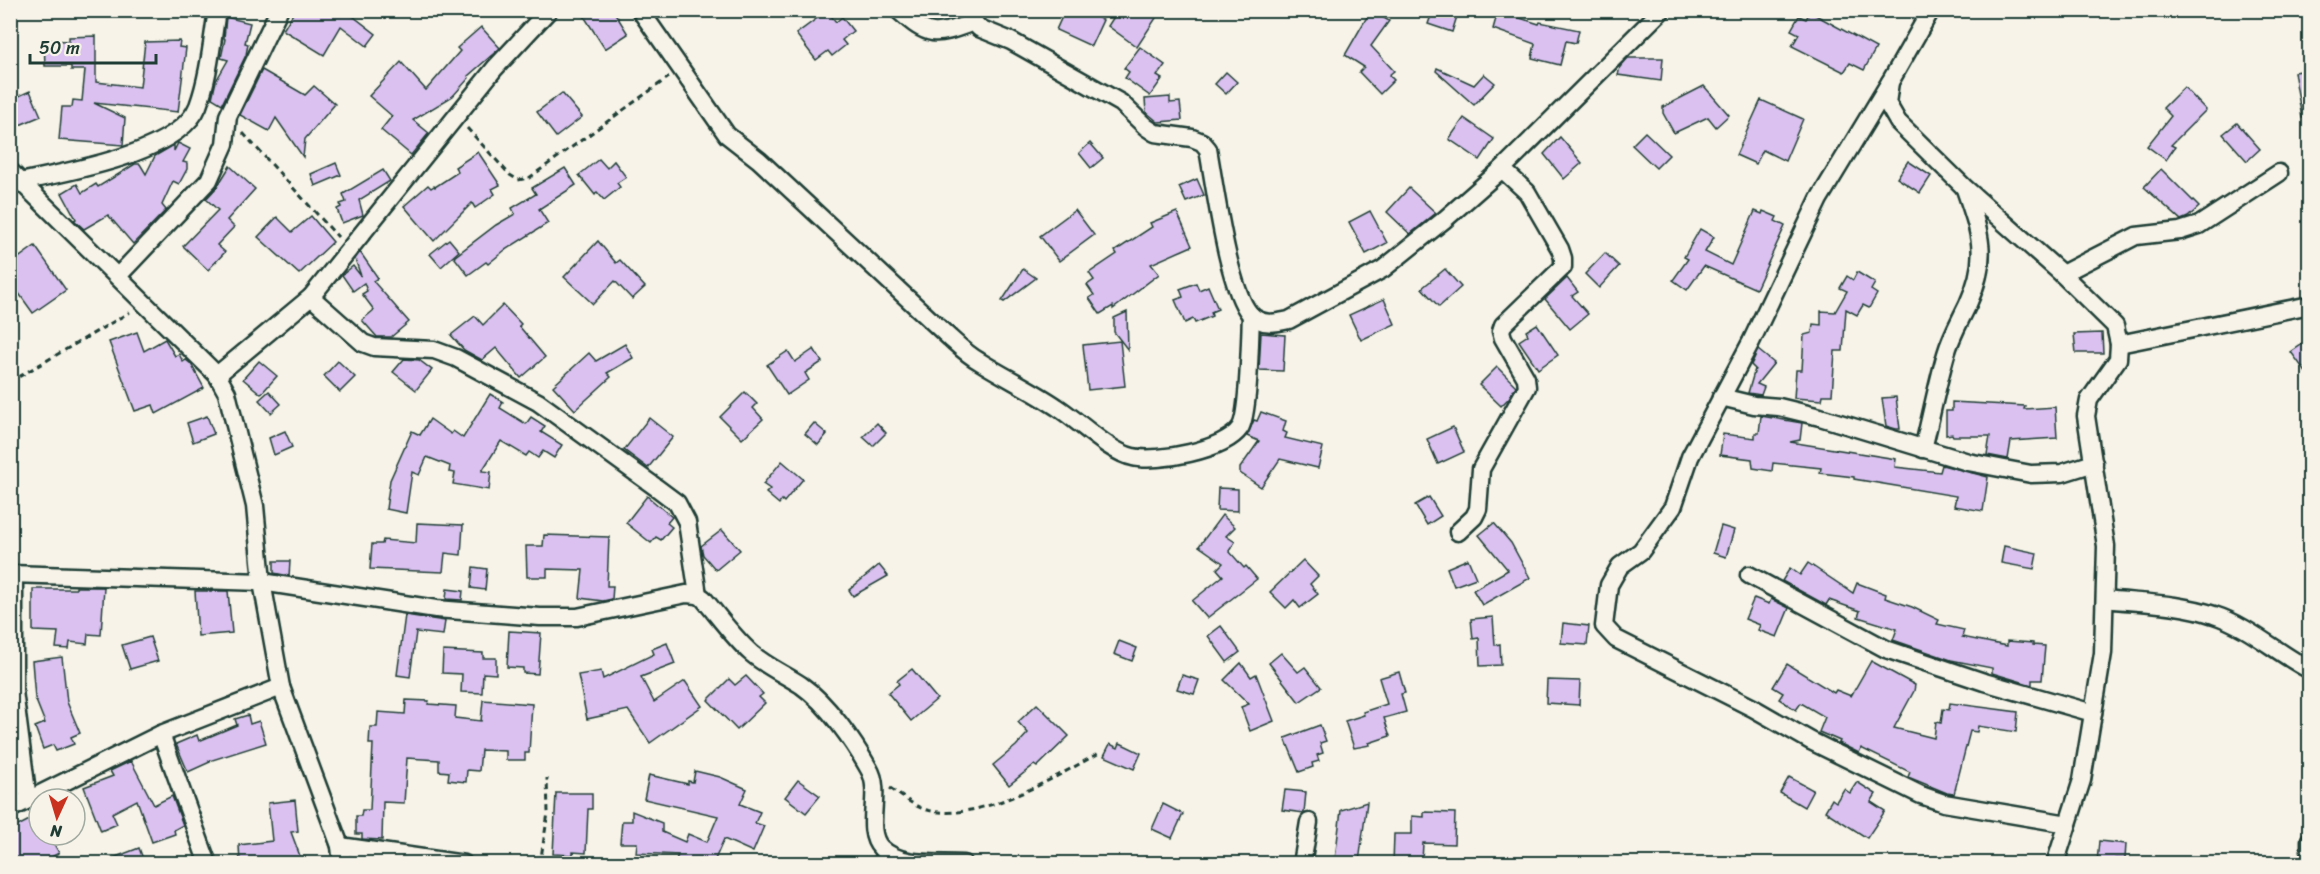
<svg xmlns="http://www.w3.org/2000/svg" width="2320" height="874" font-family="Sriracha,sans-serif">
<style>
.building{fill:#dac1f0;stroke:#1f3d34;stroke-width:1.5}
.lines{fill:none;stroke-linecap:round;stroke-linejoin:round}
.minor-casing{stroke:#1f3d34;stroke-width:21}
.path{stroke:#1f3d34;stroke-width:3;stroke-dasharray:6 4.5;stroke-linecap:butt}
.minor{stroke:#f7f3e8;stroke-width:16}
</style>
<rect width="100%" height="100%" fill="#f7f3e8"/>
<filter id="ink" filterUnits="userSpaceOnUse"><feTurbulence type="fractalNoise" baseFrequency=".0167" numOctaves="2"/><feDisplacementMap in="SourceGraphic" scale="12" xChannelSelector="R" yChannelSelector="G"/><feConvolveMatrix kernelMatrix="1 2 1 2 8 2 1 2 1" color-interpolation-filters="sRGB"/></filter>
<g filter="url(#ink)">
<g class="building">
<polygon points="295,10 351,10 349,13 376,34 367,46 341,26 324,55 283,30"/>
<polygon points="580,10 613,10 628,34 605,49"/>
<polygon points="1065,10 1082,10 1103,20 1091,46 1056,30"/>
<polygon points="1127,10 1145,10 1156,18 1137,47 1108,26 1115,15 1121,18"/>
<polygon points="1371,10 1389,21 1371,46 1394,71 1389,75 1394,80 1380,94 1359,72 1364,67 1345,55"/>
<polygon points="1433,10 1459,10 1452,32 1428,24"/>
<polygon points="827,11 836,22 842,17 853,31 842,40 846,45 832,56 828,51 816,60 796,34"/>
<polygon points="1498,11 1539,24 1540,22 1579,30 1576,43 1566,41 1560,65 1532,58 1535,44 1493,29"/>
<polygon points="1810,12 1876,48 1864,70 1850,63 1844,72 1792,46 1799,34 1791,30 1799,16 1806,19"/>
<polygon points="226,17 250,23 245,43 248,44 246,55 222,104 212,98 216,81 228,60 221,58 225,39 224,38"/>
<polygon points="481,27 500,48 468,76 469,78 453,96 413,120 429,133 411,155 381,130 392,116 369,96 401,62 426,90 460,51 457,48"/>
<polygon points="96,36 96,82 140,87 145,42 180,41 179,47 186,48 178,112 94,103 125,118 123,145 59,140 62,107 72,107 73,100 82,101 85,70 71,70 71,66 45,66 44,40 69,41 69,37"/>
<polygon points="1140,47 1165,65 1157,76 1162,79 1150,96 1125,78 1129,72 1124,68"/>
<polygon points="1628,58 1663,58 1661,81 1618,75 1620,67"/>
<polygon points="1437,68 1474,85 1484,74 1495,83 1474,105 1436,71"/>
<polygon points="262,70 305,95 314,86 335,104 305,139 303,157 276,118 269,131 240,115"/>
<polygon points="2310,70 2310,117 2302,118 2294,72"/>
<polygon points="1226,72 1237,82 1226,94 1215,84"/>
<polygon points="1704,86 1729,115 1716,127 1708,117 1674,133 1663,113 1663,107"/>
<polygon points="2184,87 2206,110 2171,145 2175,147 2166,160 2147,146 2171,116 2163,108"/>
<polygon points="30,91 41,116 10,129 10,100"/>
<polygon points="562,93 582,117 556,137 537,112"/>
<polygon points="1170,97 1170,103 1180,102 1182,120 1158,122 1146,112 1145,99"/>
<polygon points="1761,100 1803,119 1785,161 1763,150 1756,164 1736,155"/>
<polygon points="1464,118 1494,139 1480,160 1449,139"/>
<polygon points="2237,123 2260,149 2247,161 2223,134"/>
<polygon points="1645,132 1669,155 1656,168 1632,145"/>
<polygon points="1560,137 1582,163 1564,179 1544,154"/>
<polygon points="178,143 190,149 183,162 187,163 187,169 179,184 173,181 162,205 166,210 133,244 108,215 84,229 74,220 76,219 62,193 77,184 82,193 96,184 98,187 135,164 140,164 146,174 155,156 174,145 174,151"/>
<polygon points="1090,143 1103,158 1091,168 1079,153"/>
<polygon points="478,152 500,185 492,189 495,194 475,208 472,203 434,241 404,206 428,185 431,188 434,186 435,187 458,172 455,167"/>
<polygon points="599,159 607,168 614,161 626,177 617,183 620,187 604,200 597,192 595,195 579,175"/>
<polygon points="1908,161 1931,176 1920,193 1897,178"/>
<polygon points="336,163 341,175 315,186 311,174"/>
<polygon points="230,166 255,189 227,220 234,227 217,245 225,252 208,270 183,246 218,210 206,199 217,187"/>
<polygon points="565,168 576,185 539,209 548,223 505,250 488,264 486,262 468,275 454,257 496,225 515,214 512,208 536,194 532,188"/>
<polygon points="2161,169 2199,207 2188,217 2181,220 2144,187"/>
<polygon points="383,170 390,181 359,200 363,215 342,223 337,209 341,207 340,204 346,202 343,194"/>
<polygon points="1197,179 1204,195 1186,202 1179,187"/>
<polygon points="1409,188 1436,213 1410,234 1387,212"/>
<polygon points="1075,210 1094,235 1059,261 1040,236"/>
<polygon points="1370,211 1387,243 1366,254 1349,222"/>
<polygon points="1755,211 1762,214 1763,211 1777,217 1775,221 1785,226 1756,289 1704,266 1687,290 1673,280 1688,259 1684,257 1700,229 1714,237 1705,252 1731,265"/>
<polygon points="1177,212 1192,246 1151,264 1159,274 1113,309 1113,306 1100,314 1089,298 1094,295 1087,285 1094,280 1089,273 1117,254 1115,251 1152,227 1150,223"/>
<polygon points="311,216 333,242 299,274 258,237 277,217 292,232"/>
<polygon points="449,239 459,251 441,267 430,254"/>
<polygon points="598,241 616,263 620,260 645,287 632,299 615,281 593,304 564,277"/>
<polygon points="35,246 66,290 33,313 10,281 10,264"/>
<polygon points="360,252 378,278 373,281 409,322 391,337 377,337 362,320 374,310 362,294 367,291 364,283 353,291 342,275 353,266 361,276 355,259"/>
<polygon points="1605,253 1619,266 1599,288 1585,274"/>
<polygon points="1023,269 1036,278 1004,302 1002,301"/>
<polygon points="1445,269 1461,287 1439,307 1422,288"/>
<polygon points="1857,272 1875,283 1871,290 1877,294 1869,308 1863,305 1857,315 1846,309 1843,351 1835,351 1832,395 1823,395 1822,400 1794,398 1796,370 1802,370 1804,335 1812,333 1813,324 1821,325 1821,311 1835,312 1847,291 1840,288 1847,276 1853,280"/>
<polygon points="1567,278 1578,292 1572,296 1588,314 1570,329 1545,299"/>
<polygon points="1196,283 1199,290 1208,286 1218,309 1211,312 1212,316 1195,323 1193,319 1185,323 1175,300 1183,297 1180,289"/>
<polygon points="1384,299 1395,324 1361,340 1349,315"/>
<polygon points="503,305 521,324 519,326 545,357 521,378 496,348 482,360 464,350 451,335 475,316 483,325"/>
<polygon points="1127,312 1128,350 1114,332 1114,318"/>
<polygon points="1537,324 1558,355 1538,369 1519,341 1528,335 1526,331"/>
<polygon points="137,332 144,351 165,339 175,356 179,354 183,362 186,360 191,364 204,388 156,414 153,405 135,411 109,342"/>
<polygon points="1261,333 1285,335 1283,371 1259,370"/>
<polygon points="2102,333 2103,353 2076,353 2074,334"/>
<polygon points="2310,339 2310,378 2291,352"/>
<polygon points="1120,341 1125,386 1088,390 1083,345"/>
<polygon points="625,344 633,358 607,373 611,377 575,410 553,386 589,353 596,361"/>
<polygon points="814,349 822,362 805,373 809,380 787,395 767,365 788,351 795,362"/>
<polygon points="1758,350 1774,363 1757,384 1764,387 1761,395 1748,393 1755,369 1751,365"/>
<polygon points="404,359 419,360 432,370 416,390 393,372"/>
<polygon points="259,361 277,376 261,394 243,379"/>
<polygon points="338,361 355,377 340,392 324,376"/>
<polygon points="1497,367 1516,386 1509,398 1501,406 1479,385"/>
<polygon points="269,391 281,404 271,413 259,400"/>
<polygon points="745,392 757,404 753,408 763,419 742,439 720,417"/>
<polygon points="490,394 503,402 500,408 526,424 531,417 545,426 541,432 562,445 554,458 543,451 538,458 529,452 526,456 501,441 482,471 491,472 489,490 453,484 455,473 449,472 450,466 427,457 419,475 412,472 406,513 386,509 390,480 412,431 420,435 430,419 451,434 453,431 463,438"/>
<polygon points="1896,397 1900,429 1896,429 1886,426 1882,398"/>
<polygon points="1952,402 2025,406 2024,409 2055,407 2057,438 2011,441 2008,459 1987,455 1990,436 1953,436 1952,434 1946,435 1946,411 1952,411"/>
<polygon points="1261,412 1286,421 1283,431 1287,433 1285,438 1323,447 1318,468 1280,459 1261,487 1240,473 1240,468 1259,441 1247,436 1254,420 1257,421"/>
<polygon points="207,416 214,434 193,442 187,423"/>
<polygon points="1761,416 1802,423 1800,440 1790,442 1896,459 1895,467 1940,472 1942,465 1988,477 1983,511 1954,506 1956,496 1854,479 1854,477 1820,473 1821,468 1773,463 1772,471 1753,468 1752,459 1720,455 1723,434 1755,438 1755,433 1759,433"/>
<polygon points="649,418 673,437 648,468 624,450"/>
<polygon points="814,423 827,434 818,445 805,434"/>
<polygon points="877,423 886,433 873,446 863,437"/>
<polygon points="1453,427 1464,452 1438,464 1427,439"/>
<polygon points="285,431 292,447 274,455 269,438"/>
<polygon points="782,461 803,479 784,502 782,500 779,504 766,493 770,489 763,484"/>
<polygon points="1218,488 1238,489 1238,511 1217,510"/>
<polygon points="647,496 672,517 667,523 672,527 661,540 656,537 651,543 626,523"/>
<polygon points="1429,497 1441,516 1427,525 1415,505"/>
<polygon points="1222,515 1235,527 1226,536 1235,542 1229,551 1244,568 1246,566 1257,579 1207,618 1192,601 1223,576 1217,569 1223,563 1199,546"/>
<polygon points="417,523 463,525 461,555 445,553 443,572 370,569 372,544 382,544 383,540 416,543"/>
<polygon points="1494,523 1511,543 1530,578 1482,605 1473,590 1508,570 1479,535"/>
<polygon points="1721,526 1734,530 1726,557 1713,553"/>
<polygon points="722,530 740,550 716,570 703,555 701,546"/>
<polygon points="544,535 609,537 607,586 613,586 612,599 603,601 580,598 583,570 547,569 547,577 527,577 526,546 543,546"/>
<polygon points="2004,546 2037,553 2034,569 2001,563"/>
<polygon points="1468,559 1476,578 1454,586 1447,568"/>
<polygon points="1303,560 1318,576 1310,584 1318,594 1300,608 1294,600 1286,608 1270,592"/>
<polygon points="274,561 290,561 289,576 274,573"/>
<polygon points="1808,563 1853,593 1857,583 1886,594 1885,598 1912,607 1939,620 1937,624 1964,630 1962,637 2007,646 2007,641 2033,643 2033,645 2045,646 2042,680 2032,680 2032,685 1992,673 1992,668 1951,660 1893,640 1897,629 1858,617 1860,611 1829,600 1826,605 1782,581 1790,568 1800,575"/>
<polygon points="879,565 888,576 853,596 849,590"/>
<polygon points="473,567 487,569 485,590 471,588"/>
<polygon points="76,587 104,587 101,635 88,634 87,644 70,642 69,649 56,648 58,632 33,631 33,589 76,589"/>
<polygon points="447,589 463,591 462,600 446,599"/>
<polygon points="195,591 228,591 232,633 198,636"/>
<polygon points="1754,598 1769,604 1771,599 1789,608 1777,637 1758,630 1760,625 1745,619"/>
<polygon points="405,615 445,621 443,635 416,632 410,677 397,675"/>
<polygon points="1493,617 1495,645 1500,644 1501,665 1480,666 1479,638 1473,639 1471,619"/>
<polygon points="1563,623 1589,626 1587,645 1561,643"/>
<polygon points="1221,626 1240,652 1227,662 1208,636"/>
<polygon points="509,631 541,633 538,674 523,673 523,668 507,667"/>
<polygon points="150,637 158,661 130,669 122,645"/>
<polygon points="1119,641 1137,648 1132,661 1114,654"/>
<polygon points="667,643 675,664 641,677 654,702 685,681 702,706 650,743 628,710 587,719 578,675 601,671 603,679 654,654 652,649"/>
<polygon points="443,651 483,653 483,658 496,658 496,674 483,673 482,693 461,692 462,674 442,673"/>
<polygon points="1281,653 1298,672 1305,667 1321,687 1299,702 1269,663"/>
<polygon points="62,657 67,702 80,733 71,737 74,744 56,751 53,745 43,749 35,727 45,723 35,698 32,661"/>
<polygon points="1871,661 1915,685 1914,691 1894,728 1934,738 1936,722 1941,723 1943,709 1949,710 1950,703 2018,712 2016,732 1978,726 1977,732 1970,731 1954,794 1947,793 1908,777 1910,772 1861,748 1859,753 1839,743 1840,741 1819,732 1825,717 1801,703 1796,710 1779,699 1783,693 1773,687 1787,664 1834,693 1836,690 1851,696"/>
<polygon points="1241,663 1251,677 1256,674 1274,721 1250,731 1241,707 1249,704 1224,680"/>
<polygon points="912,669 937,699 911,721 888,693 899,684 897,681"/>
<polygon points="1399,672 1405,693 1401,694 1406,712 1384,718 1390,736 1369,743 1370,745 1354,748 1345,721 1364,715 1363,712 1387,704 1379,678"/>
<polygon points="1182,675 1199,680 1194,694 1177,689"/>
<polygon points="746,676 763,694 759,697 765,703 737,730 708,700 729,679 735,685"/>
<polygon points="1547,680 1580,681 1579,705 1546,703"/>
<polygon points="406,700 429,701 428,704 456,706 455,718 481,721 483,700 532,704 529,753 525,753 525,760 506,760 506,751 481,750 479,771 467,770 466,782 448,780 449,772 439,771 439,760 407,758 404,803 383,802 382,840 362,839 362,834 356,834 356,816 361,816 362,810 370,810 373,744 369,744 370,727 377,727 378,712 405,714"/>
<polygon points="1037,704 1069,736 1037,767 1034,765 1009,785 993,765 1016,746 1028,733 1018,722"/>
<polygon points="248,715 250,724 259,721 266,743 209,761 210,762 188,772 176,744 197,735 199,741 237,725 235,719"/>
<polygon points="1320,725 1326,741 1320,743 1323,753 1317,755 1319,761 1312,763 1313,767 1299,772 1285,738"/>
<polygon points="1120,743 1141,753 1134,769 1104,756 1110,744 1118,748"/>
<polygon points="131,761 154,805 172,796 183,825 174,830 175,834 152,842 137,800 112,813 117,824 101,831 84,787 113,776 110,771"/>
<polygon points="695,771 720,777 747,789 740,804 760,812 755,823 764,826 753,852 724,839 713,864 674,864 678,855 636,853 637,843 620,843 622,821 632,821 632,811 662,823 662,832 685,842 688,834 707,842 718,816 644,799 649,775 688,784 688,781 693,782"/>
<polygon points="1789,777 1813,790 1804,807 1780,793"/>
<polygon points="798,780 820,796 806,813 785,797"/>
<polygon points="1857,782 1876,794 1871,802 1885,811 1867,838 1825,811 1832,799 1836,802 1844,789 1850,793"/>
<polygon points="1285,790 1306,792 1304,813 1282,810"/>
<polygon points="556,793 592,793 592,809 588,809 586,853 573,852 573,855 553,854"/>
<polygon points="295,800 298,831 291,832 303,864 240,864 239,845 272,841 268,803"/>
<polygon points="1367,802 1359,862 1335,859 1341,810"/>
<polygon points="1163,804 1183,814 1172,838 1152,829"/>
<polygon points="1424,812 1455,813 1454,844 1423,843 1422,861 1415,861 1415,864 1393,864 1394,834 1412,834 1412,816 1424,817"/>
<polygon points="39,815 39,835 49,835 59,853 38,864 10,864 10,830"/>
<polygon points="2099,841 2126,844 2125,859 2115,859 2115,863 2097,862"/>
<polygon points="139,848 145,864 100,864 100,863"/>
</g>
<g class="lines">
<g class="minor-casing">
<g id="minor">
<path d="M 640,10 L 727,135 L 759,160 L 950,338 C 959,346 968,355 979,361 C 1004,377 1032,390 1057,407 C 1079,421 1109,452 1133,457 C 1156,463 1225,450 1240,428 C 1249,415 1250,336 1251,315"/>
<path d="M 898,10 C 930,39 935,36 974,22"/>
<path d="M 977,10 L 973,17 L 974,22 L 979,28 L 1011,41 L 1121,103 L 1146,127 L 1155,133 L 1192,138 L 1202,142 L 1208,149 C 1215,187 1228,289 1250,314 C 1261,326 1276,323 1289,320 L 1383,269 L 1444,220 L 1502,169 L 1662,10"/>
<polyline points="1931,10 1890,82 1887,103 1898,122 1964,187 2062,274 2115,326 2119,344 2118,359 2089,400 2086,416 2106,546 2103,653 2082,780 2055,864"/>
<polyline points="1890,82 1819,199 1751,342 1690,457 1673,507 1641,551 1620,566 1609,585 1604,626 1616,639 1753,708 1811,741 1921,795 1944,803 2068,824"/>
<polyline points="10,171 217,375 227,393 255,506 262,582 281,687 340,846 342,864"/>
<path d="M 20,182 C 65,172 179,154 198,106 C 209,76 212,42 217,10"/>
<polyline points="2062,274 2136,236 2180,231 2199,225 2279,173"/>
<polyline points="118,276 209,180 225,144 228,116 279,10"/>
<polyline points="311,297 363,343 374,347 434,350 456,358 538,402 657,488 677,503 687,522 698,595"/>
<polyline points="2119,344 2310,305"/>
<polyline points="217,375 311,297 495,68 549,10"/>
<polyline points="1721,397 1754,405 1779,407 1820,417 1968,462 2031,474 2062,473 2094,463"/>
<path d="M 1923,449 C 1931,417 1937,385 1946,354 C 1951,336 1960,321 1968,304 C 1989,258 1981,235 1965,189"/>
<polyline points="1458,532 1474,517 1478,509 1481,469 1527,387 1526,378 1503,338 1501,331 1503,325 1563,267 1563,258 1560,249 1527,192 1502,169"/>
<path d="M 10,574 L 262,582 L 436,609 L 540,617 L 577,617 L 686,594 L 698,595 L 703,598 C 719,617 733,637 751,653 C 766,666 784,674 801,685 C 827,703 854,742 869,769 C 883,792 863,829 881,848 C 901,868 938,862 964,864"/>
<polyline points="14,575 14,691 28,800"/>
<polyline points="1749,575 1886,649 1984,682 2093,713"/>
<path d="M 2105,599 C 2140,603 2180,603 2214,615 C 2249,626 2277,653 2310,670"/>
<polyline points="161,734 208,864"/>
<polyline points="10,809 161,734 281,687"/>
<polyline points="2310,840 2310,857"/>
<polyline points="340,846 464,864"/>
<polyline points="1302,864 1309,822"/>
</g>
</g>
<g class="path">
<polyline points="467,128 510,175 518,180 529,178 669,77"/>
<polyline points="243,133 338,237"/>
<polyline points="10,382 130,312"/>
<path d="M 890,788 C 900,795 910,803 921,808 C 972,828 1057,776 1101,752"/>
<polyline points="540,864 548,813 547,778"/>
</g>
<use href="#minor" class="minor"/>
</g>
</g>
<rect width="2320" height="874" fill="none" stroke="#f7f3e8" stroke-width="36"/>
<rect x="18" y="18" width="2284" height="838" fill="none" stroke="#1f3d34" stroke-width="2" filter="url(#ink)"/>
<g transform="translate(57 817) rotate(184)"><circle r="28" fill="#f7f3e8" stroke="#a1aaa0" stroke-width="1.5"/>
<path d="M0-4.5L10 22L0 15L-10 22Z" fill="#c8321e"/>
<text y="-9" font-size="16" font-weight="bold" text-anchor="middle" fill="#1f3d34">N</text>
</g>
<path d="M30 54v9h126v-9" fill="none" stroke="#1f3d34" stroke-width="3"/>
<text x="39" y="54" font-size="18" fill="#1f3d34" stroke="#f7f3e8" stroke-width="4.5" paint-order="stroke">50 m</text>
</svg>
